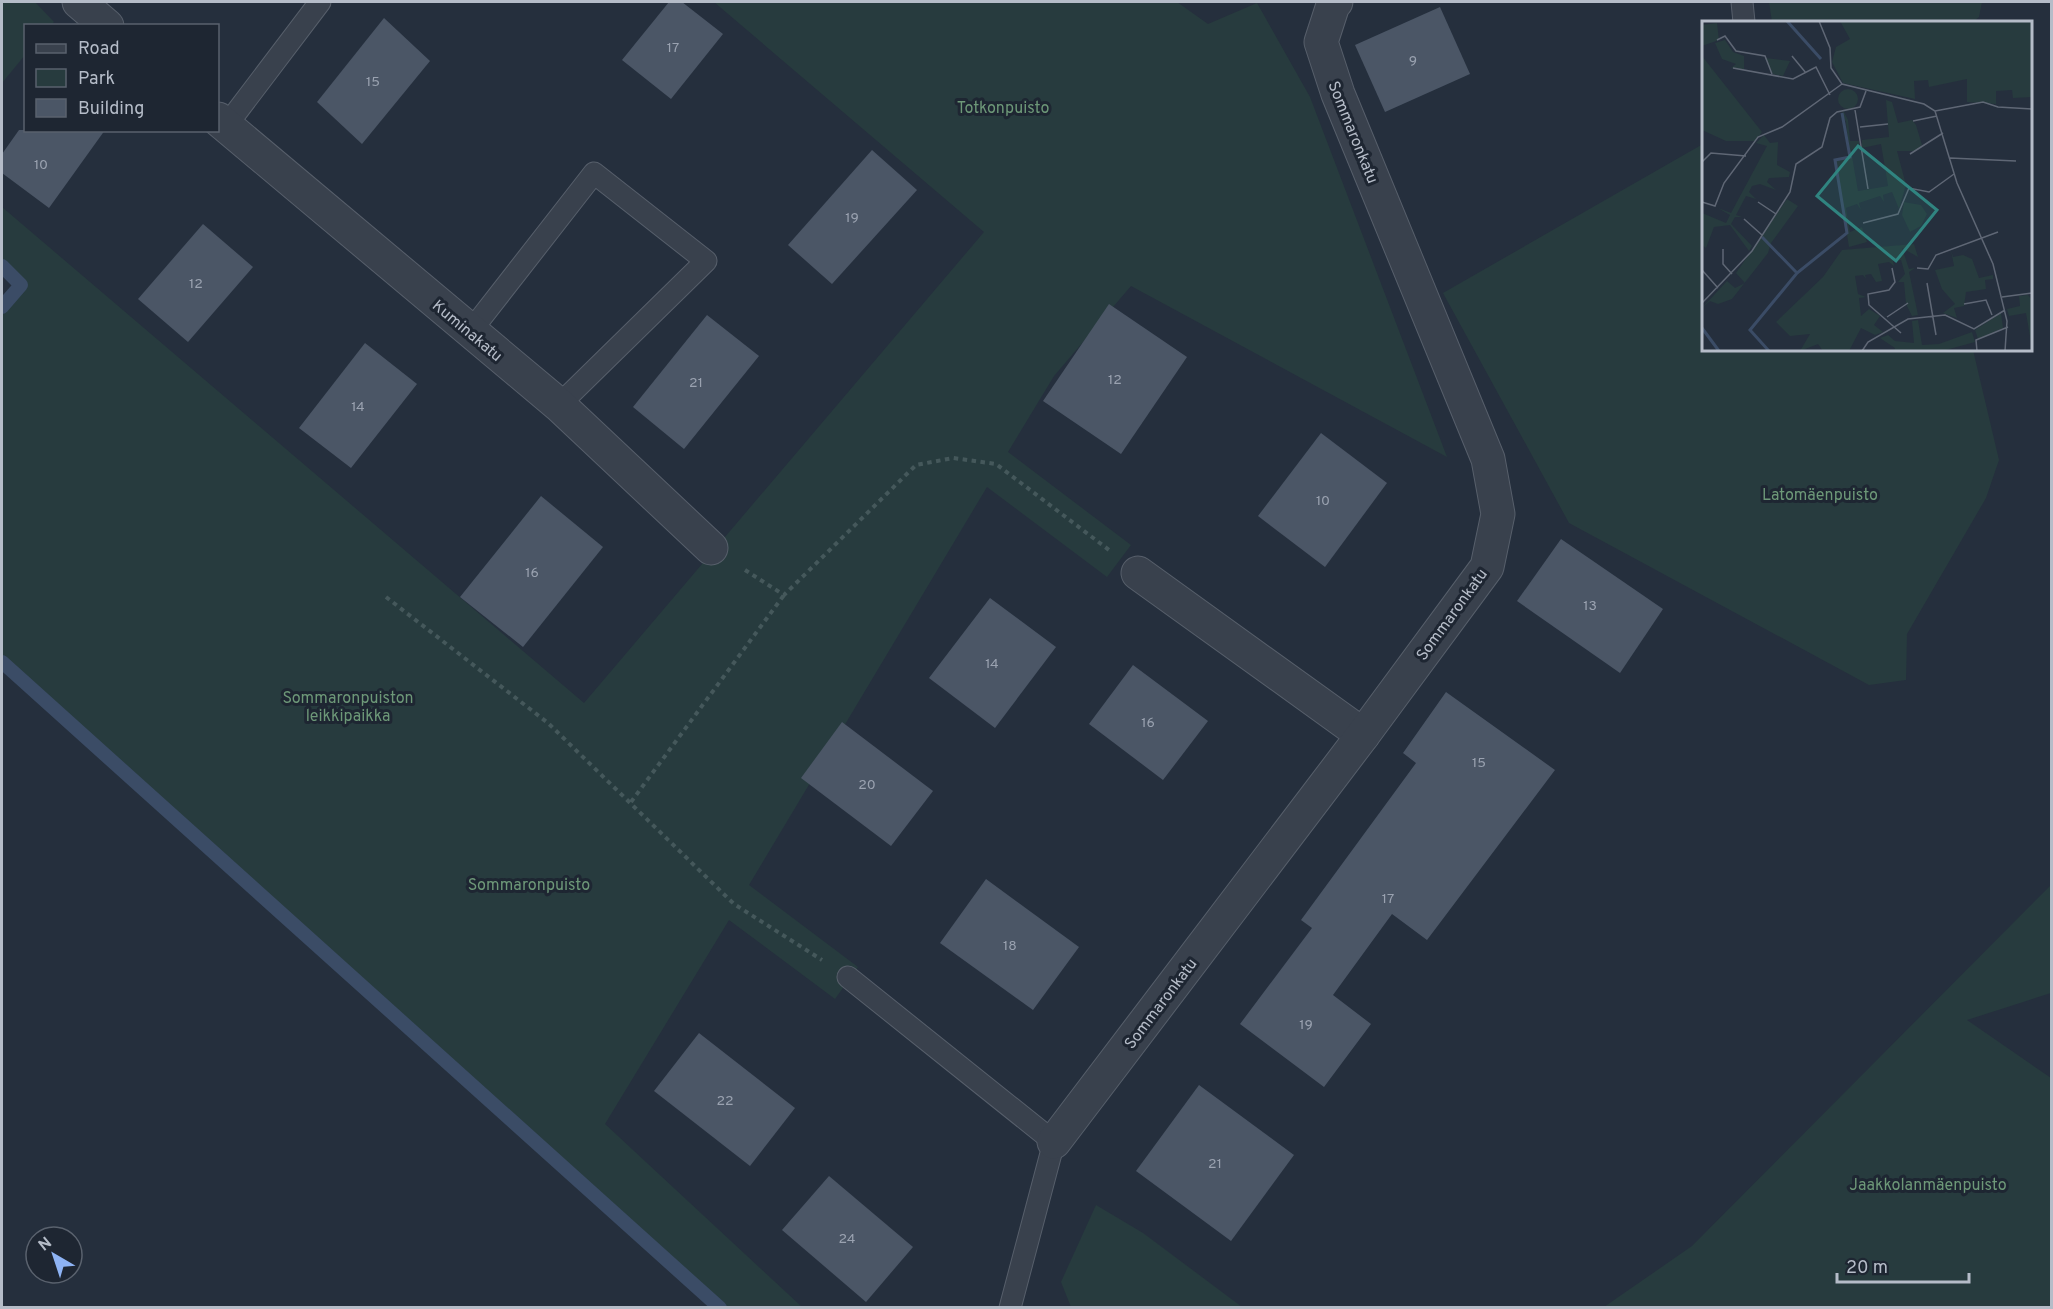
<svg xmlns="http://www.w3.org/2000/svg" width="2053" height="1309" font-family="Overpass,sans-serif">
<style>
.green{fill:#273b3e}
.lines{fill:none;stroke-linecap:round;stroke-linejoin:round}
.stream{stroke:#3b4c66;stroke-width:14}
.building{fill:#4b5666}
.lane-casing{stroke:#575f6b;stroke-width:23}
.street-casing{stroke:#575f6b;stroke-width:35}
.path{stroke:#45585b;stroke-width:4;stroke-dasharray:4.5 4.5;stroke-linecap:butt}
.lane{stroke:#39414d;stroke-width:21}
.street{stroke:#39414d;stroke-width:33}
.labels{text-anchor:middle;stroke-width:6;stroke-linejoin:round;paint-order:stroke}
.number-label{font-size:14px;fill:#9aa2b0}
.park-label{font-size:16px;fill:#6d9878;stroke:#1e2632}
.street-label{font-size:16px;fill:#b5bcc8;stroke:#1e2632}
.inset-river{fill:none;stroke:#3b4c66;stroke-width:3}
.inset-road{fill:none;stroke:#5f6775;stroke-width:1.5}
.view{fill:#308480;fill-opacity:0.15;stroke:#308480;stroke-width:3}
.inset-edge{fill:none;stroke:#b5bcc8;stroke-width:3}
</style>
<rect width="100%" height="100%" fill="#252f3d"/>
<g class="green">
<polygon points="2,2 35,2 54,22 51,25 26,26 25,55 2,83"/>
<polygon points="714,2 1177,2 1208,24 1257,3 1310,97 1447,457 1131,286 1054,376 1008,452 1131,545 1107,577 987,487 749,885 858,967 835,999 729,920 605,1124 802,1307 720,1307 2,662 2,307 20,285 2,266 2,207 584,703 984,232"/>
<polygon points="1769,2 1982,2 1979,17 1973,22 1772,22"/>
<polygon points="1703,144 1704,350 1973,350 1999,460 1986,498 1907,634 1906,680 1869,685 1569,523 1443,293"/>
<polygon points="2051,885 2051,993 1967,1020 2051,1078 2052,1306 2050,1307 1604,1307 1692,1246"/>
<polygon points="1096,1205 1143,1233 1242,1307 1071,1307 1061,1282"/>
</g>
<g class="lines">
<g class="stream">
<polyline points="2,266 21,285 2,307"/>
<polyline points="2,662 720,1308"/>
</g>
</g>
<g class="building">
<polygon points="669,2 682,2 723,34 671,99 622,60"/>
<polygon points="1440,7 1470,74 1385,112 1355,45"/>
<polygon points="384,18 430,61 362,144 317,102"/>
<polygon points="19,130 105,130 49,208 2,173 2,154"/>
<polygon points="872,150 917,190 832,284 788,245"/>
<polygon points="203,224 253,267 188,342 138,299"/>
<polygon points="1109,304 1187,357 1121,454 1043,401"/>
<polygon points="707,315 759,356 684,449 633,407"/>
<polygon points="365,343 417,384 351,468 299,428"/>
<polygon points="1321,433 1387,483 1325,567 1258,516"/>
<polygon points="541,496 603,547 523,647 460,597"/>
<polygon points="1561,539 1663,609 1620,673 1517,601"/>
<polygon points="990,598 1056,647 995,728 929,678"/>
<polygon points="1133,665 1208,721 1163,780 1089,724"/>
<polygon points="1446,692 1555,770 1427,940 1392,914 1333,995 1371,1024 1324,1087 1240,1024 1312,928 1301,920 1416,763 1403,753"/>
<polygon points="842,722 933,791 891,846 801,778"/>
<polygon points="986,879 1079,947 1033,1010 940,943"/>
<polygon points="699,1033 795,1108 750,1166 654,1091"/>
<polygon points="1199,1085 1294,1155 1231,1241 1136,1171"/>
<polygon points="829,1176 913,1247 866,1302 782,1230"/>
</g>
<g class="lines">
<g class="lane-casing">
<g id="lane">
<polyline points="1742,2 1744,22"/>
<polyline points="226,126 320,2"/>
<polyline points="470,332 594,173 706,261 559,405"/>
<polyline points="848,977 1054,1142 1010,1308"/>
</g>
</g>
<g class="street-casing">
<g id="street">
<polyline points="79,2 107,26"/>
<polyline points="218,119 559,405 711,548"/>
<polyline points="1138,573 1363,735"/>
<polyline points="1054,1142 1363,735 1487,567 1498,514 1488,459 1338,94 1321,42 1333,5 1336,2"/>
</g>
</g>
<g class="path">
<polyline points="745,570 784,595 916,465 953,458 996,464 1109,550"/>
<polyline points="386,597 548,723 734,904 822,960"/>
<polyline points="631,802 784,595"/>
</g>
<use href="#lane" class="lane"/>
<use href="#street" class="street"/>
</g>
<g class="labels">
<g class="number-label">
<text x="673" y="52">17</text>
<text x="1413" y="65">9</text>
<text x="373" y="86">15</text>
<text x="41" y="169">10</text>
<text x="852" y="222">19</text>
<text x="196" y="288">12</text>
<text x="1115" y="384">12</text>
<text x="696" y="387">21</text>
<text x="358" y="411">14</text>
<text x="1323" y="505">10</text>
<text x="532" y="577">16</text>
<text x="1590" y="610">13</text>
<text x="992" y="668">14</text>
<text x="1148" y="727">16</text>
<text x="1479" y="767">15</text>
<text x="867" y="789">20</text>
<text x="1388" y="903">17</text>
<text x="1010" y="950">18</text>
<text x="1306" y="1029">19</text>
<text x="725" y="1105">22</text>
<text x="1215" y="1168">21</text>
<text x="847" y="1243">24</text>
</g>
<g class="park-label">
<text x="1003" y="113">Totkonpuisto</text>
<text x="1820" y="500">Latomäenpuisto</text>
<text x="348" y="703">Sommaronpuiston<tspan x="348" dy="18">leikkipaikka</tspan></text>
<text x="529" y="890">Sommaronpuisto</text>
<text x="1928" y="1190">Jaakkolanmäenpuisto</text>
</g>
<g class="street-label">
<text transform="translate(1354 132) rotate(68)" y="6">Sommaronkatu</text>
<text transform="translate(468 330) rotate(40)" y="6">Kuminakatu</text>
<text transform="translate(1451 614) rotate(-54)" y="6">Sommaronkatu</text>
<text transform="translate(1160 1003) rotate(-53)" y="6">Sommaronkatu</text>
</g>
</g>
<g transform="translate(1702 21)">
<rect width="330" height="330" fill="#252f3d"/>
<path d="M 138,0 L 330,0 L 330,76 L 311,77 L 310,69 L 294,70 L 294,83 L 265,81 L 265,58 L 227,66 L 226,59 L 212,60 L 213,78 L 141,62 L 130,41 L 134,26 L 148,18 ZM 15,2 L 17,19 L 0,25 L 0,4 ZM 23,19 L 31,31 L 42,35 L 42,49 L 29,47 L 34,43 L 20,38 L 13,22 ZM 0,35 L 60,111 L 53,120 L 24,120 L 0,109 ZM 63,37 L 88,40 L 81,55 L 71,53 ZM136 78a10 10 0 1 1 20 0a10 10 0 1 1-20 0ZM 184,79 L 190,81 L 196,102 L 210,99 L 214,104 L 220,124 L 213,130 L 195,130 L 204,164 L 197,188 L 190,171 L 181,174 L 182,181 L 178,175 L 157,182 L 159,189 L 155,183 L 144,187 L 148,211 L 160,206 L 165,221 L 147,226 L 133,139 L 148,136 L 144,101 L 139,92 L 142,91 L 146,99 L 148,120 L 157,120 L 157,127 L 149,129 L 156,170 L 186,165 L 179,123 L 160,127 L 160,119 L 187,116 ZM 62,114 L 68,122 L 76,121 L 75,144 L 88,151 L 87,156 L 67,157 L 65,161 L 74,169 L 58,163 L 50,165 L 47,171 L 54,178 L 44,175 L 34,194 L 40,196 L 33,196 L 29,203 L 50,225 L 47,230 L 28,204 L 12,206 L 4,227 L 0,224 L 0,192 L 24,202 L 28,194 L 16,187 L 29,192 L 65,125 L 54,122 ZM 85,178 L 96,185 L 69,222 L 66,232 L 30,278 L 16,283 L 8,280 L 0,287 L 25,260 L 33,267 L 43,262 L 34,252 ZM 202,181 L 219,184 L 225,193 L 219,205 L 208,211 L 200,194 ZM 212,223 L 216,236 L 200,227 L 207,248 L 213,247 L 207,251 L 216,294 L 210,295 L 204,283 L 202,261 L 196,261 L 203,253 L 199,239 L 191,240 L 192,245 L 187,241 L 176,243 L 180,260 L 174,261 L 169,253 L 163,254 L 164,258 L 161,254 L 153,255 L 156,273 L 164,276 L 157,277 L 159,295 L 167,288 L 178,295 L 172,304 L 181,311 L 173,314 L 159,307 L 147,330 L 121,330 L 116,323 L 98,330 L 108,313 L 88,315 L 74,301 L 121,256 L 140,229 ZM 249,229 L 251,236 L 261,234 L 270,238 L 277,257 L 291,254 L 291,258 L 283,259 L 284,268 L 264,271 L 262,285 L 252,287 L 255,297 L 241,292 L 253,283 L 240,268 L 233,249 L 252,245 ZM 326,274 L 330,279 L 330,327 L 324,292 L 307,295 L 305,288 L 318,285 L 317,275 ZM 299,292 L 301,307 L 276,318 L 273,309 ZM 216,299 L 220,324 L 237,323 L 270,311 L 273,321 L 240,330 L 192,330 L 193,327 L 178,317 L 186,314 L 193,320 L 212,322 L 210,300 Z" fill="#273b3e"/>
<path class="inset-river" d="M 85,0 L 119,38M 60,216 L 94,251M 0,307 L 17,330M 67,330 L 48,309 L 95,252 L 145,212 L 133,139 L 148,136 L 140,92"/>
<path class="inset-road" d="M 117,0 L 128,27 L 129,47 L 140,63 L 222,83 L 233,90 L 255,162 L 291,243 L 305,300 L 303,330M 15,19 L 23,15 L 34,30 L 63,35 L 70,53M 90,35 L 104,52M 31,47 L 91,58 L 114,46 L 128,74M 153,89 L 166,168M 233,90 L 281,81 L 296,86 L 330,88M 211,100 L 235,95M 158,106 L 186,103M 208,133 L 241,112M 248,137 L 314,140M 0,141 L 9,132 L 44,135M 0,181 L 13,185 L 22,162 L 56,116 L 80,106 L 140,63M 56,181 L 74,193M 42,198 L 60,214M 161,202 L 196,193 L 207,167 L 227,171 L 252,153M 21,228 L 21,243 L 30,253M 190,247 L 193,261 L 187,269 L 166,273 L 167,284 L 199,312M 215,247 L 226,248 L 234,234 L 296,211M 0,249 L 16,267M 225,262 L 234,314M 300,276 L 330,272M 0,282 L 50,230 L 88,171 L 94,143 L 120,126 L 128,97 L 135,91 L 158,86 L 164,70M 262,283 L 284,279 L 290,294M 185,296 L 206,282M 160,330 L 166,321 L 206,298 L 243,294 L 272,308 L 303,289M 275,330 L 274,319 L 306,306"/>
<path class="view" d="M 156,125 L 235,189 L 194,240 L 115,175 Z"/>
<rect width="330" height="330" class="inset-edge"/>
</g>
<rect width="2053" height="1309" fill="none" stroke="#b5bcc8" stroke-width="6"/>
<rect x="24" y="24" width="195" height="108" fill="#1e2632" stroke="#5a626e" stroke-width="1.5"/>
<rect x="36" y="44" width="30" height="9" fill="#39414d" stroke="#5a626e" stroke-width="1.5"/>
<text x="78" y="54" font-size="18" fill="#b5bcc8">Road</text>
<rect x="36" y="69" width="30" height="18" fill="#273b3e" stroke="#5a626e" stroke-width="1.5"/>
<text x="78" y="84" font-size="18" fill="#b5bcc8">Park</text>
<rect x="36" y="99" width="30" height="18" fill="#4b5666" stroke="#5a626e" stroke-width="1.5"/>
<text x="78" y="114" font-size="18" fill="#b5bcc8">Building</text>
<g transform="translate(54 1255) rotate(321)"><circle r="28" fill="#1e2632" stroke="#5a626e" stroke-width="1.5"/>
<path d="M0-4.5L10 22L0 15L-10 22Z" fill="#8eb3f4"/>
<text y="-9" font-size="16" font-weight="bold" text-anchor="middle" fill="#b5bcc8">N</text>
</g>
<path d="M1837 1273v9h132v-9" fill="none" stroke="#b5bcc8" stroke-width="3"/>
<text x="1846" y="1273" font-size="18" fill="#b5bcc8" stroke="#1e2632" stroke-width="4.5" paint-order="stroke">20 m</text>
</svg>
